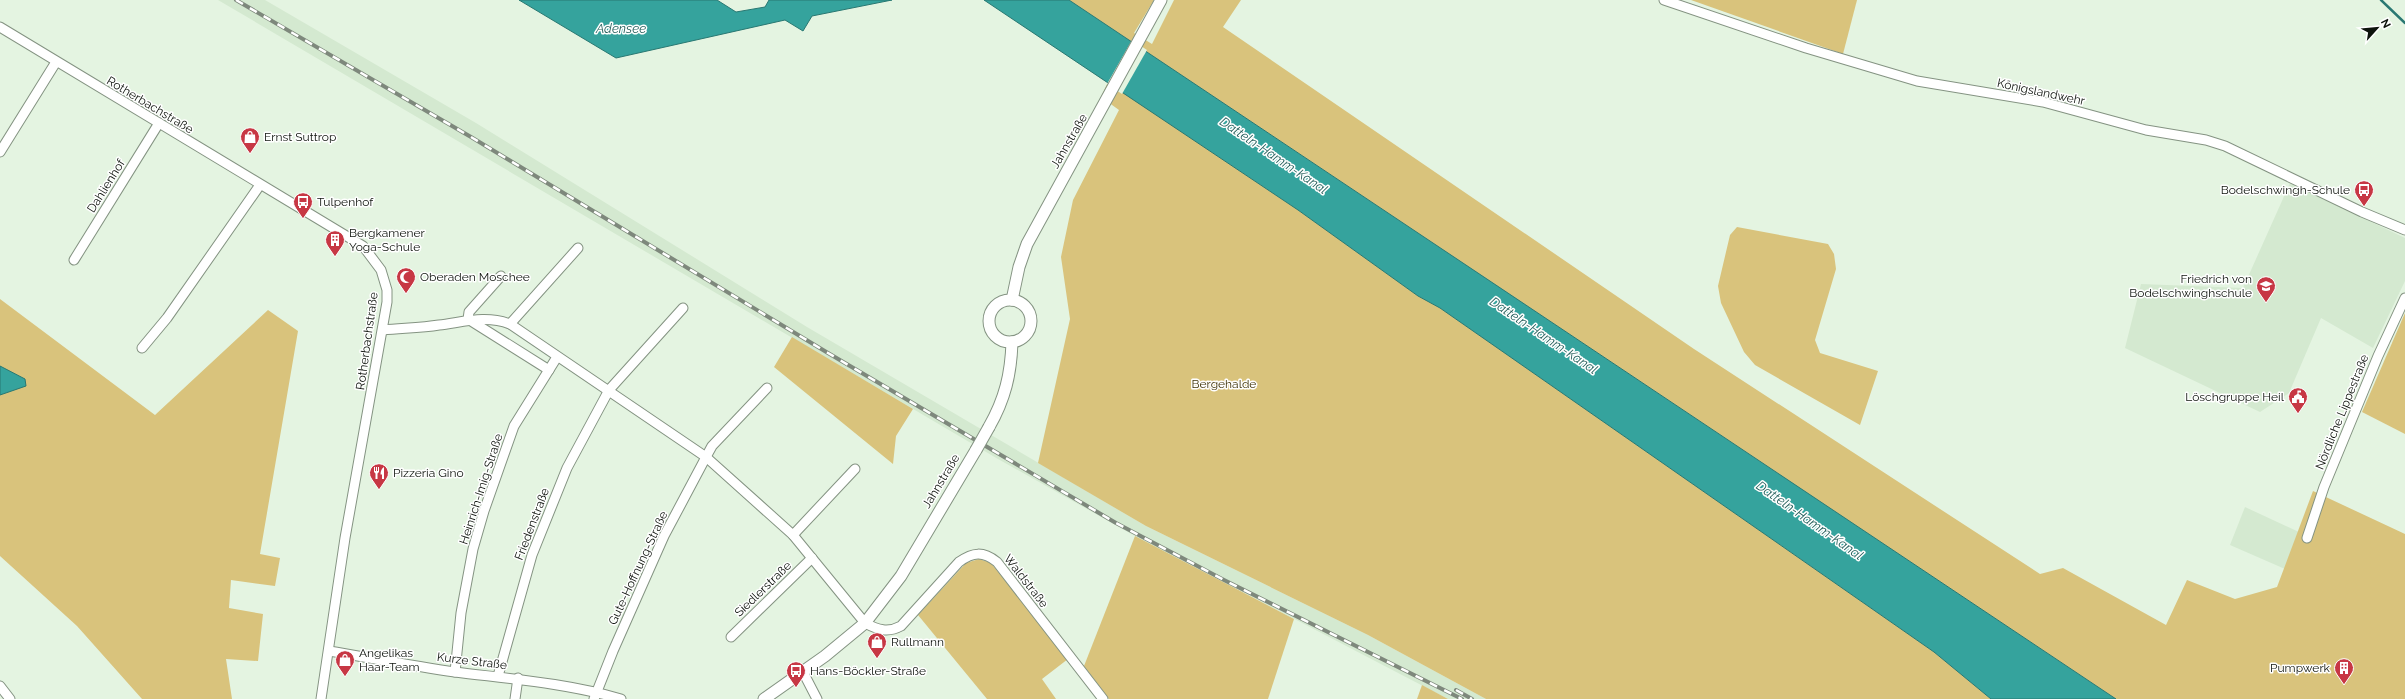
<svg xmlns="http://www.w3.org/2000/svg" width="2405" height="699" font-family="Raleway,sans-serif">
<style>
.built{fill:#d4e9d0}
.green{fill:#d9c37c}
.water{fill:#35a39d;stroke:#297872}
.pier{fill:#e4f4e1}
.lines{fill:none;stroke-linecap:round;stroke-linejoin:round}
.stream{stroke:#297872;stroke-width:2.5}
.minor-casing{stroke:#849382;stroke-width:11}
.major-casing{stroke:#849382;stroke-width:13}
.minor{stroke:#fff;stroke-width:9}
.major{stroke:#fff;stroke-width:11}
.rail-casing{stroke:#7e887c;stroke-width:4}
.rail{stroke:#fff;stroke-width:2.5;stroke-dasharray:8;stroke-linecap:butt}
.major-bridge-casing{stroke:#849382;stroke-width:13;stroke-linecap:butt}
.major-bridge{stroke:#fff;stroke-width:11}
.labels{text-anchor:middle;stroke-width:3;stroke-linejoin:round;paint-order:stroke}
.street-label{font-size:12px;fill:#0e130d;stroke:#fff}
.poi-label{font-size:12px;fill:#0e130d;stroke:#fff;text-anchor:start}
.park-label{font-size:12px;fill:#403409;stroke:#fff}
.water-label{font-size:13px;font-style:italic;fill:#245f5b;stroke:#fff}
</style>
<rect width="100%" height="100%" fill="#e4f4e1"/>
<g class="built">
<polygon points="218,0 265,0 476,123 807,327 1146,526 1368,635 1486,699 1448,699 1135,536 998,459"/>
<polygon points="2290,183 2405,238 2405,281 2373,348 2321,318 2289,393 2260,412 2125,348 2141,284 2243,288"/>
<polygon points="2245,507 2299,532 2285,569 2230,545"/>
</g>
<g class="green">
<polygon points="1069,0 1154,0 1134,33 1152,44 1174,0 1241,0 1223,27 1694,349 2040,574 2063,568 2166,625 2187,580 2235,599 2277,587 2313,491 2405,534 2405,699 2116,699"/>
<polygon points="1691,0 1857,0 1843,54"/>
<polygon points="1108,82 1298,210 1418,296 1440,308 1934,652 1991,699 1486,699 1368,635 1146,526 1038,463 1070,319 1061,257 1073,200 1119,110 1101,97"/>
<polygon points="1737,227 1828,244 1834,254 1836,269 1815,340 1820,353 1878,371 1860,425 1755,365 1744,352 1721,303 1718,286 1730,235"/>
<polygon points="0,299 155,415 268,310 298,331 260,554 280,558 275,586 231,580 229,608 263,614 258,661 226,659 232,699 142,699 77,626 0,556"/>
<polygon points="2405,313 2405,434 2362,412"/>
<polygon points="792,337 913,409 896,436 893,464 774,367"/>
<polygon points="1135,536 1294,619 1268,699 1109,699 1084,666"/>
<polygon points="979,559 991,563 1068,659 1042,679 1056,699 987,699 918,615 966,563"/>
<polygon points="1422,685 1448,699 1417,699"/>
</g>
<g class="water">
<polygon points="519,0 717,0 736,12 765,7 769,0 892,0 812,16 803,31 785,20 616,58"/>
<polygon points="984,0 1069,0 2116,699 1991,699 1934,652 1440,308 1418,296 1298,210"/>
<polygon points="0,366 25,379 26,386 0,395"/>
</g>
<polygon class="pier" points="1132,40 1147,50 1122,94 1107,84"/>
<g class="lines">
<polyline class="stream" points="2381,0 2405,23"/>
<g class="minor-casing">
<g id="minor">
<polyline points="1664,0 1806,48 1917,81 2043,102 2146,130 2206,140 2225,146 2362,212 2405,230"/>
<polyline points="0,27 363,246 381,270 387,290 387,302 345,538 321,699"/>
<polyline points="0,152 56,62"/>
<polyline points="74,260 159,123"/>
<polyline points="468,319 549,370"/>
<polyline points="468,319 469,312 501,276"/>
<polyline points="510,324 578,248"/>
<path d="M 383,330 C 402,328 421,328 439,325 C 464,322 486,315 510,324 L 706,457 L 793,535 L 865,623 C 878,630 888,633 901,626 L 959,562 C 973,552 983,551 997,562 L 1103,699"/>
<polyline points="142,348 167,318 260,185"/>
<polyline points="793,535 855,469"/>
<polyline points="2307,538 2324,487 2378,356 2405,298"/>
<polyline points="731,637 812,558"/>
<path d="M 329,651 C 371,658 413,666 455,672 C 511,679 566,683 621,699"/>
<polyline points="455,672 461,613 473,549 484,511 514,426 557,357"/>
<polyline points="803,672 817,699"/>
<polyline points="498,676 532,555 567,468 609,390 683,308"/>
<polyline points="0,686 10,699"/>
<polyline points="515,699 518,678"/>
<polyline points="594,699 613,651 664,536 706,457 712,446 767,388"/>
</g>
</g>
<g class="major-casing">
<g id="major">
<polyline points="1012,300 1019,267 1027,244 1161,0"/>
<circle cx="1010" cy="321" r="21"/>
<path d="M 989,427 C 1005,399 1011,374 1012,342"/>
<polyline points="764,699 825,656 865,623 901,576 976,450"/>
</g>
</g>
<use href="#minor" class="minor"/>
<use href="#major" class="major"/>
<g class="rail-casing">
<g id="rail">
<polyline points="236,0 471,137 828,353 1116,523 1224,580 1462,699"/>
<polyline points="1456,690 1472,699"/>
</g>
</g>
<use href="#rail" class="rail"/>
<g class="major-bridge-casing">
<polyline id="major-bridge" points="976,450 989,427"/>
</g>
<use href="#major-bridge" class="major-bridge"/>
</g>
<defs>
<g id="shop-pin" transform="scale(1)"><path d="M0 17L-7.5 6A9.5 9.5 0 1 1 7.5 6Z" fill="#c73744" stroke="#fff"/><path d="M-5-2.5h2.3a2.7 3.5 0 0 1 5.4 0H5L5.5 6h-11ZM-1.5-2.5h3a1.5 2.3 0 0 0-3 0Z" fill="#fff"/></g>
<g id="bus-pin" transform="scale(1)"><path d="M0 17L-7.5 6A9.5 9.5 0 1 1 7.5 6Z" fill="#c73744" stroke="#fff"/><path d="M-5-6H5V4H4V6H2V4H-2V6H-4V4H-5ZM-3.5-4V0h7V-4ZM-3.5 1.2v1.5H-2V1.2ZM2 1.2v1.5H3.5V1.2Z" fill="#fff"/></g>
<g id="building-pin" transform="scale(1)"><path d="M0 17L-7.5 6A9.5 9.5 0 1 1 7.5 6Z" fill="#c73744" stroke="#fff"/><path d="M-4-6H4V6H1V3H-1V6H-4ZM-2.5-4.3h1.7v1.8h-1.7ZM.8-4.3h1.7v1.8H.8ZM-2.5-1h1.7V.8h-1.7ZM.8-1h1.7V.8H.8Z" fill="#fff"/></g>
<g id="mosque-pin" transform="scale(1)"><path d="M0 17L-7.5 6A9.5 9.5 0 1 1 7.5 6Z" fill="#c73744" stroke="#fff"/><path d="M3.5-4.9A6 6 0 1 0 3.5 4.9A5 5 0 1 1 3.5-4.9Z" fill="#fff"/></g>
<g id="school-pin" transform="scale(1)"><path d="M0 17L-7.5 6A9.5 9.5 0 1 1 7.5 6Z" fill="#c73744" stroke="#fff"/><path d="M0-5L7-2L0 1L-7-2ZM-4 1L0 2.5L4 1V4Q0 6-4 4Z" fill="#fff"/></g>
<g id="civic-pin" transform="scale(1)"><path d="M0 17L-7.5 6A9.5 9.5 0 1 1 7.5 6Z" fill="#c73744" stroke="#fff"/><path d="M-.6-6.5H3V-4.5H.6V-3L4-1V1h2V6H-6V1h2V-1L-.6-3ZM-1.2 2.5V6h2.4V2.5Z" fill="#fff"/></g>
<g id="restaurant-pin" transform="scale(1)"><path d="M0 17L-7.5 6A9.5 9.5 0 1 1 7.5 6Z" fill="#c73744" stroke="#fff"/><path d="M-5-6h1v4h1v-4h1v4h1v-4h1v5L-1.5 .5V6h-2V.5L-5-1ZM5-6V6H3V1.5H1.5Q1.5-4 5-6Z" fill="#fff"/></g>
</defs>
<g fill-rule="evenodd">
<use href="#shop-pin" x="250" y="137"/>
<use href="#bus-pin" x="2364" y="190"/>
<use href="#bus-pin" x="303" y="202"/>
<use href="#building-pin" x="335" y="240"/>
<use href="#mosque-pin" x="406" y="277"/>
<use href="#school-pin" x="2266" y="286"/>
<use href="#civic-pin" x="2298" y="397"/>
<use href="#restaurant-pin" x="379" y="473"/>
<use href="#shop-pin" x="877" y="642"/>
<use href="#shop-pin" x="345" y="660"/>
<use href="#building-pin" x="2344" y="668"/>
<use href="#bus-pin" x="796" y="671"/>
</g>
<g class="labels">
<g class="street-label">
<text transform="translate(2041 92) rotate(12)" y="4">Königslandwehr</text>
<text transform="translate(150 105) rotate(31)" y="4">Rotherbachstraße</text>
<text transform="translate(1069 141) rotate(-60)" y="4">Jahnstraße</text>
<text transform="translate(106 186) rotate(-58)" y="4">Dahlienhof</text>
<text transform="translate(367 341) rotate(-82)" y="4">Rotherbachstraße</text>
<text transform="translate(2342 412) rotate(-68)" y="4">Nördliche Lippestraße</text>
<text transform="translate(941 481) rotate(-59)" y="4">Jahnstraße</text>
<text transform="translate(481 489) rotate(-72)" y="4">Heinrich-Imig-Straße</text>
<text transform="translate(532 524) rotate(-69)" y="4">Friedenstraße</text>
<text transform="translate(638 568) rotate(-65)" y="4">Gute-Hoffnung-Straße</text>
<text transform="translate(1026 581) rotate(52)" y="4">Waldstraße</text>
<text transform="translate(763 589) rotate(-44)" y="4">Siedlerstraße</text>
<text transform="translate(472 661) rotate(7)" y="4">Kurze Straße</text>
</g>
<g class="poi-label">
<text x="264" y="141">Ernst Suttrop</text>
<text x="2350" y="194" text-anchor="end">Bodelschwingh-Schule</text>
<text x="317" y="206">Tulpenhof</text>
<text x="349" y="237">Bergkamener<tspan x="349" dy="14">Yoga-Schule</tspan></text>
<text x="420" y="281">Oberaden Moschee</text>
<text x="2252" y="283" text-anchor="end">Friedrich von<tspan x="2252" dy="14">Bodelschwinghschule</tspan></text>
<text x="2284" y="401" text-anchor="end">Löschgruppe Heil</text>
<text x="393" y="477">Pizzeria Gino</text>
<text x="891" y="646">Rullmann</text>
<text x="359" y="657">Angelikas<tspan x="359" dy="14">Haar-Team</tspan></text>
<text x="2330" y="672" text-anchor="end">Pumpwerk</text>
<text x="810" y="675">Hans-Böckler-Straße</text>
</g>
<g class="park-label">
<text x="1224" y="388">Bergehalde</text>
</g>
<g class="water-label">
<text x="621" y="33">Adensee</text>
<text transform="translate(1274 155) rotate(34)" y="5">Datteln-Hamm-Kanal</text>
<text transform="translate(1544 335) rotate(34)" y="5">Datteln-Hamm-Kanal</text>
<text transform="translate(1810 520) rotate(35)" y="5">Datteln-Hamm-Kanal</text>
</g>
</g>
<g transform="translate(2377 28) rotate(63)" stroke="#ffffff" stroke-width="3" paint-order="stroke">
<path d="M0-3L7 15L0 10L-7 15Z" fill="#0e130d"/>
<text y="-6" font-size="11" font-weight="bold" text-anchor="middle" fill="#0e130d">N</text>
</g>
</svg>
